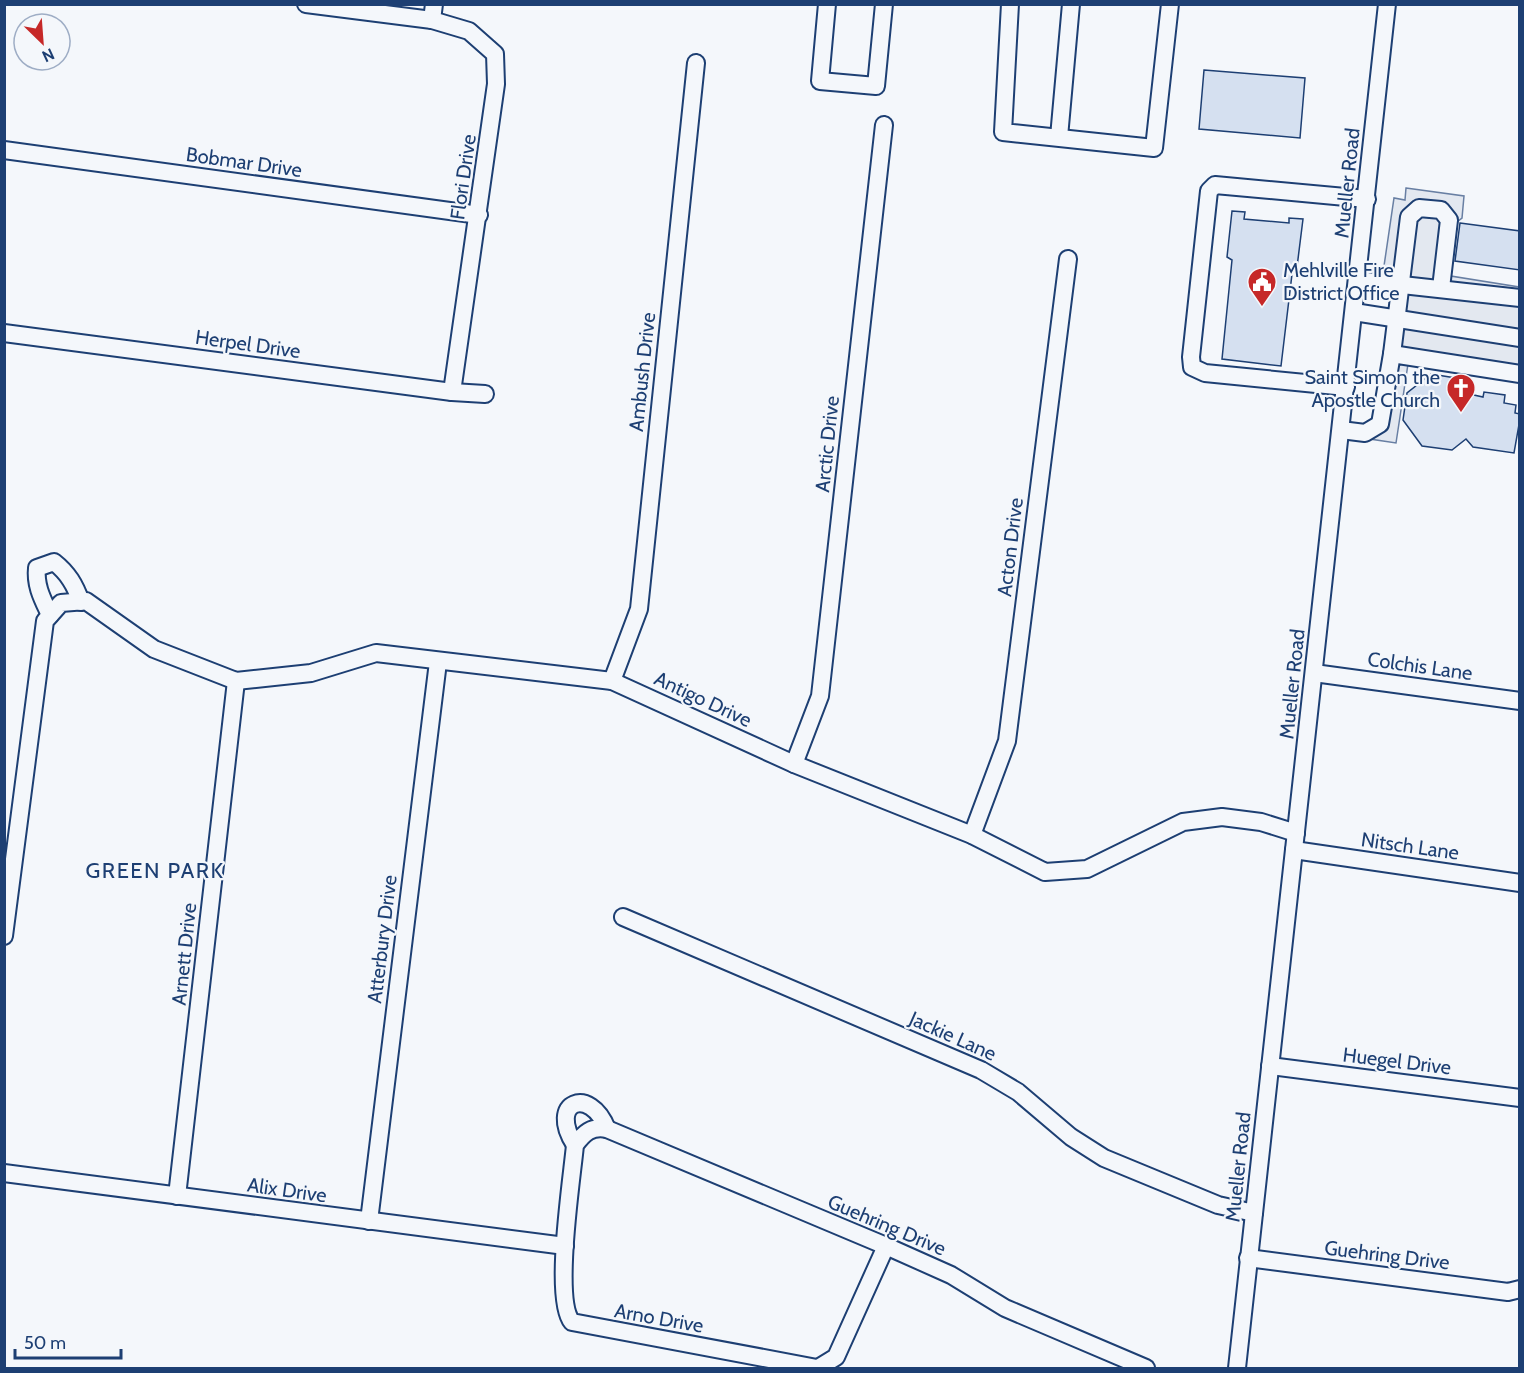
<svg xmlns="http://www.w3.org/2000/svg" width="1524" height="1373" font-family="Cabin,sans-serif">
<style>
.parking{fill:#e3e8f0;stroke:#687fa3;stroke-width:1.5}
.building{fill:#d5e0f0;stroke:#1d3f73;stroke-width:1.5}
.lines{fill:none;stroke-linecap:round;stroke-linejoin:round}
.minor-casing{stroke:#1d3f73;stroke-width:20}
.minor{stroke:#f4f7fb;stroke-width:16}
.labels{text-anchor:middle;stroke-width:4.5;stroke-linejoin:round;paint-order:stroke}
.street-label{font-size:20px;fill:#1d3f73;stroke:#f4f7fb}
.poi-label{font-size:20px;fill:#1d3f73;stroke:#f4f7fb;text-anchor:start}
.quarter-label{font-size:22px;letter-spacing:1.5px;fill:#1d3f73;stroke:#f4f7fb}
</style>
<rect width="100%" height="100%" fill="#f4f7fb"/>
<polygon class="parking" points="1406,188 1464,196 1462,218 1457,222 1451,276 1519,287 1519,380 1408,364 1396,443 1370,439 1396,269 1384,266 1394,198 1405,200"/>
<g class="building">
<polygon points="1204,70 1305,78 1300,138 1199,129"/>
<polygon points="1232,211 1245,212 1244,219 1289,223 1289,218 1303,219 1297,267 1293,266 1281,366 1222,359 1232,260 1227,257"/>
<polygon points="1460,223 1520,231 1520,270 1455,261"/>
<polygon points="1431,374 1462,379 1474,395 1483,397 1484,392 1505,395 1504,403 1516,405 1515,413 1520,414 1520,419 1514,453 1473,447 1466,439 1452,450 1422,446 1403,420 1407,393"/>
</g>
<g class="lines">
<g class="minor-casing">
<g id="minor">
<polyline points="306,4 432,20"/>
<polyline points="434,4 432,20 469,31 495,54 496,84 452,392"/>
<polyline points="827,4 820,81 876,86 884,4"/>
<polyline points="1010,4 1003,132 1154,148 1170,4"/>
<polyline points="1059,137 1071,4"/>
<polyline points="4,150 479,215"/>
<polyline points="1357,280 1520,298"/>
<polyline points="1354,312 1520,338"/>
<polyline points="4,333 452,392 485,394"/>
<polyline points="1392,354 1409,217 1419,208 1441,210 1449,220 1441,288"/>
<polyline points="1346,387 1205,373 1192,367 1191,357 1209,191 1215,185 1367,199"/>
<polyline points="1341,430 1365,433 1380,424 1392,354 1520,374"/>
<path d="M 50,615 C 43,600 35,586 37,568 L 54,562 C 68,573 75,585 81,602"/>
<polyline points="1314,673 1520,701"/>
<polyline points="612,681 639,609 696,63"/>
<polyline points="794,764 820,696 884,125"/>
<polyline points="972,835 1007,741 1068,259"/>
<polyline points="1294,850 1520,883"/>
<polyline points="623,917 981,1070 1018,1092 1071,1137 1104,1158 1218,1205 1254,1213"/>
<polyline points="4,936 45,621 61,603 86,601 154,649 236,681 311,673 376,653 612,681 794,764 972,835 1045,872 1087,869 1183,822 1222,817 1261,822 1296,833"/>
<polyline points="1270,1066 1520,1098"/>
<path d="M 575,1145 C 547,1102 590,1085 607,1129"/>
<polyline points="4,1173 565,1246"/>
<polyline points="177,1196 236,681"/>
<polyline points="369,1221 438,662"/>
<polyline points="1248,1258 1508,1292 1520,1289"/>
<path d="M 817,1368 L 572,1322 C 553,1300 572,1178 575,1145 C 584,1133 591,1126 607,1129 L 886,1246 L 951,1275 L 1005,1308 L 1146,1368"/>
<polyline points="818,1368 836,1357 886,1246"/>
<polyline points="1237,1368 1387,4"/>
</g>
</g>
<use href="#minor" class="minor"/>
</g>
<defs>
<g id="civic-pin" transform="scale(1.5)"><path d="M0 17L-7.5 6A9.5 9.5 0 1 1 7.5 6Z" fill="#c62828" stroke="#f4f7fb"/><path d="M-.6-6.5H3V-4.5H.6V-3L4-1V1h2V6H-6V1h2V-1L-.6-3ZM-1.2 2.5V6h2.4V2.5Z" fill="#fff"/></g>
<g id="church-pin" transform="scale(1.5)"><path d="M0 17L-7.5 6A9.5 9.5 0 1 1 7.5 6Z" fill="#c62828" stroke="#f4f7fb"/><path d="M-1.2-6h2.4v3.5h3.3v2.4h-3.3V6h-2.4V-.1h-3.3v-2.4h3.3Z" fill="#fff"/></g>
</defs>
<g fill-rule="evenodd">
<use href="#civic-pin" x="1262" y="282"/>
<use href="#church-pin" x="1461" y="388"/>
</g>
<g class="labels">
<g class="street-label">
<text transform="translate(244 162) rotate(8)" y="7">Bobmar Drive</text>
<text transform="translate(463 177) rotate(-82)" y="7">Flori Drive</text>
<text transform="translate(1347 183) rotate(-84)" y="7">Mueller Road</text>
<text transform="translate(248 344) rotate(8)" y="7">Herpel Drive</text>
<text transform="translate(642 372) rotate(-84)" y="7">Ambush Drive</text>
<text transform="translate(827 444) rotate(-84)" y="7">Arctic Drive</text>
<text transform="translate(1010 547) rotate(-83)" y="7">Acton Drive</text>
<text transform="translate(1420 666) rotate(8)" y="7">Colchis Lane</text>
<text transform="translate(1292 684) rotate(-84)" y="7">Mueller Road</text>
<text transform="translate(703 699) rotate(25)" y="7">Antigo Drive</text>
<text transform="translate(1410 846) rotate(8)" y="7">Nitsch Lane</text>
<text transform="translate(382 939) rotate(-83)" y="7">Atterbury Drive</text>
<text transform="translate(184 954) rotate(-84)" y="7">Arnett Drive</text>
<text transform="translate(953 1036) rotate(24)" y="7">Jackie Lane</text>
<text transform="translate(1397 1061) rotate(7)" y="7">Huegel Drive</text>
<text transform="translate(1238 1167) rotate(-84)" y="7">Mueller Road</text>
<text transform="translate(287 1190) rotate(8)" y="7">Alix Drive</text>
<text transform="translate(887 1225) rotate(23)" y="7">Guehring Drive</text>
<text transform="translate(1387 1255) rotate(7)" y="7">Guehring Drive</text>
<text transform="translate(659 1318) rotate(10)" y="7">Arno Drive</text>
</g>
<g class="poi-label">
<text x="1283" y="277">Mehlville Fire<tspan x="1283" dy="23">District Office</tspan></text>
<text x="1440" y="384" text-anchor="end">Saint Simon the<tspan x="1440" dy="23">Apostle Church</tspan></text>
</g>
<g class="quarter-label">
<text x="155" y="878">GREEN PARK</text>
</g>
</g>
<rect width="1524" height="1373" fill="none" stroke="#1d3f73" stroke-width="12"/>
<g transform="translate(42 42) rotate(155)"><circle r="28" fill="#f4f7fb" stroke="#9eadc5" stroke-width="1.5"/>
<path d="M0-4.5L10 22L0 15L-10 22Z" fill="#c62828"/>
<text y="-9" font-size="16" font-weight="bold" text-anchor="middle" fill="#1d3f73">N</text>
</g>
<path d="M15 1349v9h106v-9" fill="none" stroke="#1d3f73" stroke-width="3"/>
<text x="24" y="1349" font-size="18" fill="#1d3f73" stroke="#f4f7fb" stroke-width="4.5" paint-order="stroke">50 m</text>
</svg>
